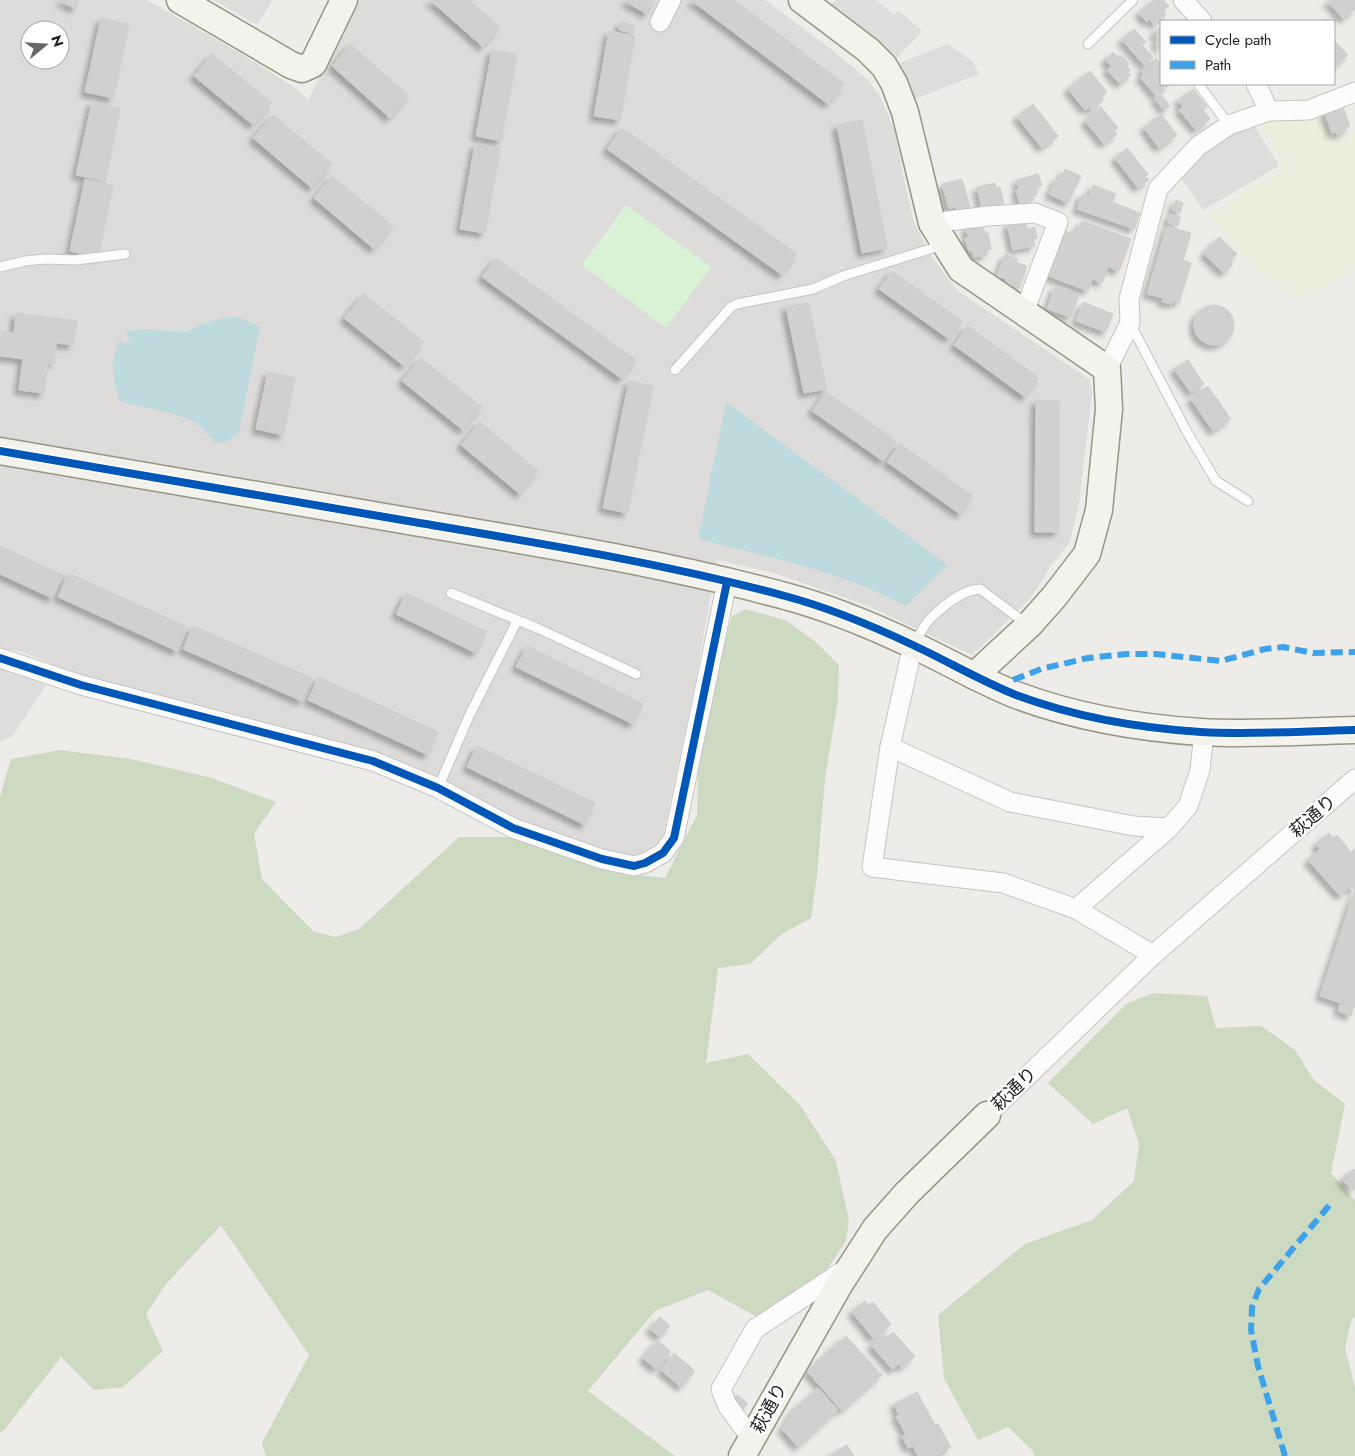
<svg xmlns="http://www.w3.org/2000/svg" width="1355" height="1456" font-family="Jost,'Noto Sans JP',sans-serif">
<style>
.residential{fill:#dddcda;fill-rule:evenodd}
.farmland{fill:#ededdd}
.forest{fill:#cbdac0}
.park{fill:#d9f2d6}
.parking{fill:#dedddc}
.water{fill:#bedade}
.building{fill:#d2d0ce;stroke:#d1cdca;filter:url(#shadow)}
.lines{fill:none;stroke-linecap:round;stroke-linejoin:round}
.lane-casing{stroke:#c5c4c3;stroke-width:11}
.street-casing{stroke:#c5c4c3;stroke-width:21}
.secondary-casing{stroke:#979682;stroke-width:29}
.lane{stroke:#fcfcfc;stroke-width:9}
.street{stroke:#fcfcfc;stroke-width:19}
.secondary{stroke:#f3f3ec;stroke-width:26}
.quiet{stroke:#3da2ea;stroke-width:6;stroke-dasharray:12 6;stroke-linecap:butt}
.cycleway-casing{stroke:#fff;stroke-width:11}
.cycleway{stroke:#0057b8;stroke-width:8}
.labels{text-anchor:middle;stroke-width:5;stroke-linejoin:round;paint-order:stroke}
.street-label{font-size:18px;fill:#202020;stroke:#fff}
</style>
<defs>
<filter id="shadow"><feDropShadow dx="-4.5" dy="4.5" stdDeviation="2.5" flood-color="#0004"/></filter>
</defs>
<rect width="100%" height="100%" fill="#eeece9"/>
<path class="residential" d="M 0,0 L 147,0 L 240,53 L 299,90 L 308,100 L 360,0 L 765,0 L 831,49 L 868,80 L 880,96 L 895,131 L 904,180 L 914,223 L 933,259 L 958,291 L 1090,380 L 1092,393 L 1079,504 L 1070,542 L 1051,566 L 1030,599 L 972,655 L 868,606 L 774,573 L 717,560 L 695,683 L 663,836 L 653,848 L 642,854 L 627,857 L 515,820 L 414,767 L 79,674 L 19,651 L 0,648 ZM 30,30 L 60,30 L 60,60 L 30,60 Z"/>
<polygon class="farmland" points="1319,116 1333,140 1355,131 1355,270 1296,302 1244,258 1208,214 1285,168 1257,123 1273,118 1300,120"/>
<g class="forest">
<polygon points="746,609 787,621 816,642 839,665 838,700 825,779 817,875 811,918 782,934 750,964 718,968 706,1063 748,1054 801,1106 836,1161 849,1221 846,1241 820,1280 755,1316 708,1290 655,1311 588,1391 675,1456 266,1456 262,1443 309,1355 221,1225 166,1284 146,1314 163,1351 123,1387 94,1390 61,1357 5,1429 0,1433 0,797 11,759 59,750 131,759 212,778 276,802 254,834 262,879 314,932 336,937 359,929 459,837 513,837 613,872 665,878 697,815 699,742 732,616"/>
<polygon points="1153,993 1207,996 1216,1028 1261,1026 1295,1050 1314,1080 1345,1104 1331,1173 1355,1201 1355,1317 1352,1319 1345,1348 1355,1388 1355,1456 1034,1456 1033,1451 1008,1427 978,1440 944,1379 938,1315 1025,1244 1092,1220 1134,1181 1139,1144 1127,1108 1093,1124 1048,1083 1126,1004"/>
</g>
<polygon class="park" points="626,205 711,267 666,328 582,265"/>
<g class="parking">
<polygon points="214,0 273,0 257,25"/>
<polygon points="836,0 876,0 894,15 898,10 922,31 894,61 829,8"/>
<polygon points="948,44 973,62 979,74 915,99 907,80 897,64"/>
<polygon points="1253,123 1279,166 1203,210 1182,179 1199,158 1216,144 1233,132"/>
<polygon points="0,667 46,685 13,736 0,742"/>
</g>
<g class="water">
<path d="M 239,317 L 260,327 L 239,432 C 232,440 226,443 215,443 C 209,436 203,428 195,423 C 179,412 141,408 120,401 C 113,376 108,365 120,340 L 125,345 L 130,339 L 126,334 L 128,331 L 140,329 L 186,332 L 204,323 L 219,319 Z"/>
<path d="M 726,402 L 948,565 L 906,606 C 841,571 768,557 698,539 Z"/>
</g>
<g class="building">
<polygon points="59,0 79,0 75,9"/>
<polygon points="430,0 469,0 500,27 483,47"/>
<polygon points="626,0 655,0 647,14 625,1"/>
<polygon points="691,0 734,0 844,84 828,104"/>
<polygon points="1154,0 1163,0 1169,6 1163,11 1166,15 1154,25 1150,19 1147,22 1139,13"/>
<polygon points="1327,0 1355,0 1355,9 1343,19"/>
<polygon points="101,18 129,24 113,98 85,92"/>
<polygon points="620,22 634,25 633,33 619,30"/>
<polygon points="1161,26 1161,51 1155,43 1159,39 1154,33"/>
<polygon points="1134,29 1146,42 1142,45 1153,57 1144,65 1122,40"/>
<polygon points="609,31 635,36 620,120 594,116"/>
<polygon points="1334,40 1348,55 1334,68"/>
<polygon points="350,44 409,96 390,118 332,66"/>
<polygon points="492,50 517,54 501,141 476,136"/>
<polygon points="1113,52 1118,57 1121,55 1129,64 1127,66 1130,70 1128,72 1131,75 1120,84 1107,70 1111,66 1105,60"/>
<polygon points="212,54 272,103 253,125 194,76"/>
<polygon points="1156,58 1161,64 1161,84 1170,84 1156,96 1140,77 1144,74 1141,71"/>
<polygon points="1090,71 1107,92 1101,97 1103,100 1091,110 1089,107 1085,110 1068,89"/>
<polygon points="1193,89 1207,107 1203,110 1210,119 1196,130 1179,110 1183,107 1178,101"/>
<polygon points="1161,95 1170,106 1164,110 1155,99"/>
<polygon points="92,102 120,108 105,181 76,175"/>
<polygon points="1033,104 1058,136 1042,148 1017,117"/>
<polygon points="1342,104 1350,126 1345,128 1346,131 1337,135 1336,132 1332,133 1324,111"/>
<polygon points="1101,107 1118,128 1114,131 1117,134 1104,144 1085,121"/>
<polygon points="1161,114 1177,135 1159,148 1144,128"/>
<polygon points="273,115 332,164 312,188 253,138"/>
<polygon points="862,120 887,248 862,253 837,125"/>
<polygon points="622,128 797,254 782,275 607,149"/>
<polygon points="475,144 500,149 485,233 460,229"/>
<polygon points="1127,148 1148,174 1145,176 1149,180 1138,188 1115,158"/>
<polygon points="1065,169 1081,176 1068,203 1049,194 1057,177 1060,179"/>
<polygon points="1038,174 1042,185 1036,187 1037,194 1031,196 1033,200 1020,204 1016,190 1019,189 1017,180"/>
<polygon points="332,176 393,226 374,249 314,198"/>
<polygon points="85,179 113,185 98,257 70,251"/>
<polygon points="962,179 970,207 956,210 955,207 949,209 942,184"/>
<polygon points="995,183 996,188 1000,187 1004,204 982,209 977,187"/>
<polygon points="1093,185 1116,194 1112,202 1140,213 1134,229 1077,209 1082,194 1089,196"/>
<polygon points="1176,200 1183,203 1180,213 1172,211"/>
<polygon points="1170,214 1180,217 1178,226 1168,223"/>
<polygon points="1026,220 1027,229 1035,227 1037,238 1033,239 1035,246 1013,250 1007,224"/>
<polygon points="1082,221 1131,239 1119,271 1108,267 1102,283 1092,279 1088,291 1046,275 1063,230 1069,233 1079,227"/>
<polygon points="976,225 977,228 983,226 985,233 988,233 991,249 986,250 987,255 974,257 972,251 969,251 965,238 968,237 966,227"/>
<polygon points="1167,226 1191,233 1183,260 1191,263 1179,303 1173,301 1172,304 1162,302 1163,298 1147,294"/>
<polygon points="1219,237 1237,254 1230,261 1233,264 1224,273 1204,254"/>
<polygon points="1005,254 1018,259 1016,262 1027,266 1019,288 1005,283 1006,279 997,276"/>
<polygon points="496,258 636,360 622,379 482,277"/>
<polygon points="892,271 962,321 949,339 879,289"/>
<polygon points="1055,286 1079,294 1071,317 1047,309"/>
<polygon points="364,294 424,342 404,366 344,318"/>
<polygon points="1083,302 1113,314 1106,332 1076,321"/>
<polygon points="808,303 827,389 804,393 786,307"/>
<circle cx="1214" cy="325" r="20"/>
<polygon points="16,313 77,321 73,345 56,343 54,363 48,363 44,393 19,390 23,359 0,356 0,331 14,333"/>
<polygon points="968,326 1039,378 1025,397 954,345"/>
<polygon points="421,358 482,407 463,430 402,381"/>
<polygon points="1188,360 1204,384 1191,393 1174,369"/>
<polygon points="268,372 295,378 283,435 256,429"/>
<polygon points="629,381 653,386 627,513 603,508"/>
<polygon points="1208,386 1231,419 1213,431 1191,399"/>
<polygon points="826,392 896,441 883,461 812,411"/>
<polygon points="1036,400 1059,401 1059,532 1035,532"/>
<polygon points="480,422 538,471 520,494 461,445"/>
<polygon points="900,444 973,496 960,514 887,462"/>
<polygon points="0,546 63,575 52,598 0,574"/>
<polygon points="68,573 187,627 177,651 58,597"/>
<polygon points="406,593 487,632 476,653 396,614"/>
<polygon points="193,626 312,678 302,701 183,649"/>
<polygon points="527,646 643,704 633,724 516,667"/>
<polygon points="319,677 438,732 428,755 308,700"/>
<polygon points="477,746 595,803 585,825 467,767"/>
<polygon points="1329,833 1333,838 1337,835 1351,852 1355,848 1355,889 1350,887 1340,896 1308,860 1320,849 1316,844"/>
<polygon points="1355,889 1355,1008 1353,1007 1351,1016 1338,1011 1340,1003 1320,996"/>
<polygon points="1353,1169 1355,1170 1354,1191 1342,1180"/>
<polygon points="865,1301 868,1306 873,1302 891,1324 873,1338 852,1312"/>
<polygon points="660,1317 670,1326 660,1337 650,1329"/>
<polygon points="893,1332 915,1356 902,1368 899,1364 893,1370 871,1345 884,1334 887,1338"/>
<polygon points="846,1336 882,1375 842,1411 807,1371"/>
<polygon points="658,1340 671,1352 656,1369 643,1358"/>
<polygon points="674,1353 695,1371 681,1387 661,1370"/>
<polygon points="818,1388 838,1410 798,1447 782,1429 793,1411"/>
<polygon points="917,1392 935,1425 938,1424 951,1447 934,1456 918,1456 913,1446 908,1448 902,1436 906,1435 896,1416 899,1415 894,1404"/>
<polygon points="737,1395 748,1403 743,1409 733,1401"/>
<polygon points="847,1445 854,1456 829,1456"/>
</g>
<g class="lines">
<g class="lane-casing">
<g id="lane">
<polyline points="1088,44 1133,0"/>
<polyline points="1199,85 1229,125"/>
<polyline points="0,267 25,261 45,259 76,260 125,254"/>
<polyline points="1130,323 1187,432 1216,481 1248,501"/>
<polyline points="675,370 731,307 737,304 813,289 843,276 943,245"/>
<polyline points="451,593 537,628 636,674"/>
<path d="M 915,643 C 919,635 924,625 930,619 C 943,606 961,590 980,589 L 1027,624"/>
<polyline points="438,788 469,716 517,621"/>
</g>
</g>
<g class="street-casing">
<g id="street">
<polyline points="1183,0 1202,21"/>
<polyline points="660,22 671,0"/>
<polyline points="1256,84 1269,111"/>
<polyline points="932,223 989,216 1035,213 1058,222 1024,312"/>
<polyline points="1107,369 1130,323 1129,299 1158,189 1198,146 1229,125 1269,111 1309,110 1355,92"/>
<polyline points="913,645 890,747 872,867 1003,883 1076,909 1153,955"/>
<polyline points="0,658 81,685 373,761 438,788 513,828 602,859 634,866 645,863 663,853 674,838 727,582"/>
<polyline points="890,747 1010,802 1134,826 1169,828"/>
<polyline points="1076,909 1169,828 1188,806 1200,770 1204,732"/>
<polyline points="987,1115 1153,955 1355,779"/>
<polyline points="752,1439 727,1405 721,1389 755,1329 846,1269"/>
</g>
</g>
<g class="secondary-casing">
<g id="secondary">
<polyline points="180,0 291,65 302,69 313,64 344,0"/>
<polyline points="802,0 868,50 884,66 894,83 905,112 932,223 961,269 1107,369 1109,409 1099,510 1087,554 1054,597 1029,625 974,676"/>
<path d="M 0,451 C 138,475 276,498 414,522 C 538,543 663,563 785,596 C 830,608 873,626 915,646 C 949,662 981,681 1016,695 C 1075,717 1138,728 1201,732 C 1252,735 1304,731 1355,730"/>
<polyline points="742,1456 839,1285 875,1229 907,1193 987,1115"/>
</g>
</g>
<use href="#lane" class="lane"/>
<use href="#street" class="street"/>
<use href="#secondary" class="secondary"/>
<g class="quiet">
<polyline points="1013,680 1041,669 1088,658 1127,654 1156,654 1221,661 1265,649 1283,647 1313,653 1355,652"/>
<polyline points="1285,1456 1258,1366 1251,1330 1252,1307 1259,1289 1333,1201"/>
</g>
<g class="cycleway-casing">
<g id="cycleway">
<path d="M 0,451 C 138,475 276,498 414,522 C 538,543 663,563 785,596 C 830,608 873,626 915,646 C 949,662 981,681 1016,695 C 1075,717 1138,728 1201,732 C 1252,735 1304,731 1355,730"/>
<polyline points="0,658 81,685 373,761 438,788 513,828 602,859 634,866 645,863 663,853 674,838 727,582"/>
</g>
</g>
<use href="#cycleway" class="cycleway"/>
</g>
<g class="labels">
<g class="street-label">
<text transform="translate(1313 816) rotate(-41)" y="6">萩通り</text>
<text transform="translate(1014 1089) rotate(-44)" y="6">萩通り</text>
<text transform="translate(769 1408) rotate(-61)" y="6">萩通り</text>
</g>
</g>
<rect x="1160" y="20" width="175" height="65" fill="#ffffff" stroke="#a6a6a6"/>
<rect x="1170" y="36" width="25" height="8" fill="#0057b8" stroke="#a6a6a6"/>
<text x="1205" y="45" font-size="15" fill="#202020">Cycle path</text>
<rect x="1170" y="61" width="25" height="8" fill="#3da2ea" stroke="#a6a6a6"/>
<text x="1205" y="70" font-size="15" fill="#202020">Path</text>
<g transform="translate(45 45) rotate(72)"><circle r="24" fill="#ffffff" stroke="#a6a6a6"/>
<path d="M0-4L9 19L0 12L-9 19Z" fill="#686766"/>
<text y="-8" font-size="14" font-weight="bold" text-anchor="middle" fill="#202020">N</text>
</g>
</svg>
